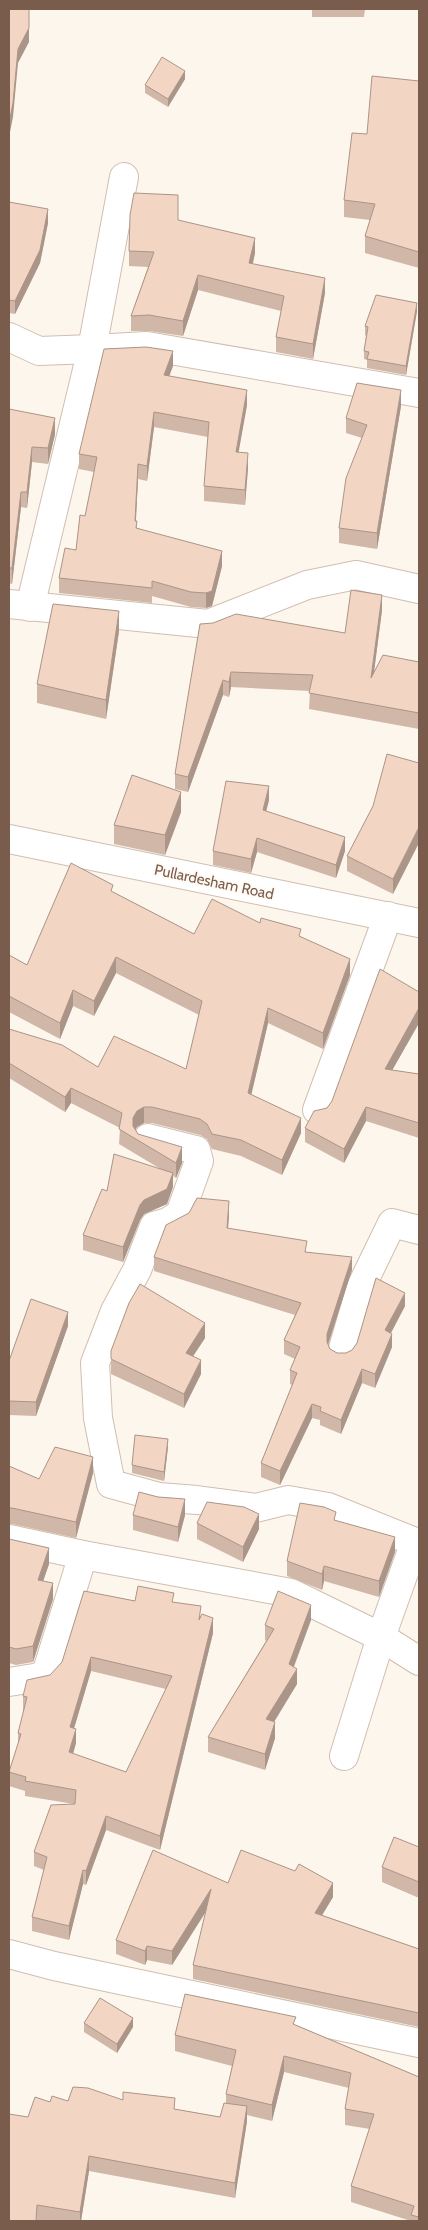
<svg xmlns="http://www.w3.org/2000/svg" width="428" height="2230" font-family="Cabin,sans-serif">
<style>
.lines{fill:none;stroke-linecap:round;stroke-linejoin:round}
.minor-casing{stroke:#d1beb0;stroke-width:30}
.minor{stroke:#fff;stroke-width:28}
.wall{fill:#d1b7a8;fill-rule:evenodd}
.shaded-wall{fill:#aa9588}
.building{fill:#f3d5c3;stroke:#aa9588;fill-rule:evenodd}
.labels{text-anchor:middle;stroke-width:4;stroke-linejoin:round;paint-order:stroke}
.street-label{font-size:15px;fill:#7a5c4d;stroke:#fffaf3}
</style>
<rect width="100%" height="100%" fill="#fdf6ec"/>
<g class="lines">
<g class="minor-casing">
<g id="minor">
<polyline points="9,337 39,351 92,349 124,177"/>
<polyline points="9,604 208,624 307,585 356,575 419,589"/>
<polyline points="30,607 92,349 147,346 419,393"/>
<polyline points="9,839 419,923"/>
<polyline points="317,1110 388,916"/>
<polyline points="148,1138 196,1150 199,1161 180,1214 168,1222 154,1226 137,1270 115,1311 95,1363 98,1418 111,1484 159,1497 197,1500 256,1508 288,1500 328,1507 415,1542 381,1637 344,1756"/>
<polyline points="342,1352 361,1287 392,1223 419,1230"/>
<polyline points="9,1539 83,1555 291,1593 381,1637 419,1661"/>
<polyline points="9,1682 40,1677 47,1671 83,1555"/>
<polyline points="9,1954 54,1966 419,2043"/>
</g>
</g>
<use href="#minor" class="minor"/>
</g>
<g class="wall">
<polygon points="312,9 365,9 364,17 312,17"/>
<polygon points="185,79 168,107 145,93 145,85"/>
<polygon points="419,81 419,268 365,253 365,236 370,220 344,217 344,200 367,134"/>
<polygon points="9,202 48,223 40,263 15,314 9,313"/>
<polygon points="178,220 255,253 253,264 325,293 313,359 276,352 276,337 281,311 198,290 183,336 149,331 131,331 131,316 148,267 129,266 129,251"/>
<polygon points="417,311 406,375 367,368 367,360 364,359 364,351 366,336 365,335 365,326"/>
<polygon points="173,366 169,376 247,405 238,452 248,468 245,505 204,501 204,486 208,437 154,427 147,481 138,479 136,521 137,528 222,566 212,606 206,608 191,607 152,596 152,603 59,593 59,578 76,550 85,516 94,472 79,469 79,454"/>
<polygon points="401,406 377,549 339,543 339,528 362,438 346,433 346,418"/>
<polygon points="9,409 55,434 48,464 32,462 27,508 21,507 12,584 9,583"/>
<polygon points="382,610 374,673 419,662 419,729 309,709 310,691 231,687 229,697 223,695 188,792 175,789 175,774 200,624 345,633"/>
<polygon points="119,631 106,719 37,703 37,684"/>
<polygon points="419,763 393,894 347,871 347,856"/>
<polygon points="269,800 266,811 345,851 336,878 257,852 251,873 213,865 213,851"/>
<polygon points="181,812 165,855 114,844 114,825"/>
<polygon points="113,892 194,934 260,923 301,937 350,975 323,1049 268,1023 251,1095 301,1133 282,1175 241,1156 212,1149 207,1139 200,1135 152,1123 144,1123 137,1127 135,1130 138,1134 182,1163 176,1178 173,1176 173,1187 167,1204 144,1214 140,1220 123,1262 83,1250 83,1235 107,1191 159,1168 119,1144 120,1128 71,1103 65,1112 9,1078 9,1029 98,1067 186,1069 199,1015 116,973 94,1016 73,1006 60,1039 9,1012 9,955 27,965"/>
<polygon points="419,992 419,1023 392,1070 419,1074 419,1138 366,1121 344,1163 305,1142 305,1128 327,1108"/>
<polygon points="229,1215 228,1229 307,1252 352,1270 328,1344 330,1349 337,1353 346,1353 352,1350 405,1306 391,1333 392,1347 375,1388 362,1383 341,1434 320,1425 320,1420 312,1418 280,1485 261,1477 261,1463 292,1385 290,1384 290,1370 295,1359 284,1354 284,1340 295,1315 154,1271 154,1257"/>
<polygon points="68,1326 36,1416 9,1415 9,1361"/>
<polygon points="205,1338 193,1356 201,1374 184,1408 111,1374 111,1351"/>
<polygon points="168,1447 164,1481 132,1473 132,1465"/>
<polygon points="9,1466 39,1479 93,1473 76,1538 12,1524 9,1524"/>
<polygon points="133,1515 185,1515 178,1542 133,1530"/>
<polygon points="336,1521 395,1552 379,1597 324,1581 322,1590 287,1576 287,1561"/>
<polygon points="197,1523 259,1529 243,1562 197,1539"/>
<polygon points="9,1539 49,1564 43,1581 53,1599 33,1662 16,1665 9,1663"/>
<path d="M 135,1601 L 174,1602 L 201,1616 L 213,1633 L 160,1850 L 106,1830 L 86,1885 L 83,1884 L 69,1940 L 32,1931 L 32,1917 L 44,1870 L 34,1866 L 34,1852 L 74,1804 L 25,1796 L 25,1791 L 9,1786 L 9,1772 L 18,1744 L 18,1733 L 24,1710 L 23,1710 L 23,1696 L 50,1675 ZM 91,1671 L 166,1689 L 126,1772 L 73,1754 L 76,1743 L 74,1728 Z"/>
<polygon points="311,1620 294,1667 297,1684 274,1722 275,1738 265,1770 208,1752 208,1737 266,1641 265,1640 265,1625"/>
<polygon points="419,1847 419,1898 382,1882 382,1867"/>
<polygon points="228,1883 333,1897 322,1915 419,1949 419,2027 193,1979 193,1965 206,1912 172,1965 147,1960 145,1965 116,1954 116,1940"/>
<polygon points="84,2023 133,2027 117,2053 84,2032"/>
<polygon points="296,2025 419,2077 419,2221 411,2221 351,2202 351,2186 370,2129 345,2125 345,2109 349,2088 284,2072 272,2121 247,2115 247,2121 235,2198 89,2171 81,2221 46,2221 37,2220 37,2221 9,2221 28,2117 50,2102 68,2101 123,2100 220,2117 226,2103 226,2094 232,2066 175,2051 175,2035"/>
</g>
<g class="shaded-wall">
<polygon points="29,9 29,42 18,63 13,117 9,137 9,123 18,49"/>
<polygon points="185,71 185,79 168,107 168,99"/>
<polygon points="48,209 48,223 40,263 15,314 15,301"/>
<polygon points="255,238 255,253 249,278 249,263"/>
<polygon points="198,275 198,290 183,336 183,321"/>
<polygon points="325,278 325,293 313,359 313,344"/>
<polygon points="417,303 417,311 406,375 406,366"/>
<polygon points="173,351 173,366 164,390 164,375"/>
<polygon points="247,390 247,405 236,467 236,452"/>
<polygon points="401,390 401,406 377,549 377,533"/>
<polygon points="154,412 154,427 147,481 147,466"/>
<polygon points="55,418 55,434 48,464 48,448"/>
<polygon points="32,447 32,462 27,508 27,492"/>
<polygon points="248,453 248,468 245,505 245,490"/>
<polygon points="138,464 138,479 135,536 135,521"/>
<polygon points="21,492 21,507 12,584 12,568"/>
<polygon points="222,551 222,566 212,606 206,608 206,593"/>
<polygon points="382,595 382,610 371,694 371,678"/>
<polygon points="119,611 119,631 106,719 106,700"/>
<polygon points="231,672 231,687 229,697 229,682"/>
<polygon points="223,680 223,695 188,792 188,777"/>
<polygon points="269,786 269,800 263,824 263,810"/>
<polygon points="181,792 181,812 165,855 165,835"/>
<polygon points="419,827 419,843 393,894 393,879"/>
<polygon points="345,837 345,851 336,878 336,865"/>
<polygon points="257,838 257,852 251,873 251,859"/>
<polygon points="116,957 116,973 94,1016 94,1001"/>
<polygon points="350,959 350,975 323,1049 323,1033"/>
<polygon points="73,990 73,1006 60,1039 60,1023"/>
<polygon points="268,1008 268,1023 248,1109 248,1093"/>
<polygon points="419,1008 419,1023 385,1083 385,1069"/>
<polygon points="71,1088 71,1103 65,1112 65,1097"/>
<polygon points="144,1107 144,1123 137,1127 133,1134 133,1142 133,1118 137,1111"/>
<polygon points="366,1107 366,1121 344,1163 344,1149"/>
<polygon points="301,1118 301,1133 282,1175 282,1160"/>
<polygon points="182,1147 182,1163 176,1178 176,1163"/>
<polygon points="173,1173 173,1187 167,1204 144,1214 140,1220 123,1262 123,1247 140,1205 144,1200"/>
<polygon points="229,1201 229,1215 227,1242 227,1228"/>
<polygon points="352,1257 352,1270 327,1348 327,1334"/>
<polygon points="405,1293 405,1306 385,1344 385,1330"/>
<polygon points="68,1312 68,1326 36,1416 36,1402"/>
<polygon points="205,1323 205,1338 186,1367 186,1353"/>
<polygon points="392,1334 392,1347 375,1388 375,1374"/>
<polygon points="201,1360 201,1374 184,1408 184,1394"/>
<polygon points="362,1369 362,1383 341,1434 341,1420"/>
<polygon points="312,1404 312,1418 280,1485 280,1471"/>
<polygon points="168,1439 168,1447 164,1481 164,1472"/>
<polygon points="93,1457 93,1473 76,1538 76,1522"/>
<polygon points="185,1499 185,1515 178,1542 178,1527"/>
<polygon points="259,1514 259,1529 243,1562 243,1547"/>
<polygon points="395,1537 395,1552 379,1597 379,1581"/>
<polygon points="49,1548 49,1564 38,1596 38,1580"/>
<polygon points="324,1566 324,1581 322,1590 322,1574"/>
<polygon points="53,1583 53,1599 33,1662 33,1646"/>
<polygon points="311,1605 311,1620 289,1679 289,1664"/>
<polygon points="213,1618 213,1633 160,1850 160,1836"/>
<polygon points="91,1657 91,1671 70,1742 70,1727"/>
<polygon points="297,1669 297,1684 266,1735 266,1719"/>
<polygon points="275,1722 275,1738 265,1770 265,1754"/>
<polygon points="76,1729 76,1743 69,1767 69,1752"/>
<polygon points="106,1816 106,1830 86,1885 86,1871"/>
<polygon points="83,1870 83,1884 69,1940 69,1926"/>
<polygon points="333,1883 333,1897 315,1927 315,1913"/>
<polygon points="211,1889 211,1903 172,1965 172,1951"/>
<polygon points="147,1946 147,1960 145,1965 145,1951"/>
<polygon points="133,2018 133,2027 117,2053 117,2044"/>
<polygon points="284,2056 284,2072 272,2121 272,2105"/>
<polygon points="247,2106 247,2121 235,2198 235,2183"/>
<polygon points="89,2156 89,2171 81,2221 80,2221 80,2212"/>
</g>
<g class="building">
<polygon points="9,9 29,9 29,28 18,49 13,103 9,123"/>
<polygon points="162,57 185,71 168,99 145,85"/>
<polygon points="372,76 419,81 419,252 365,236 375,204 344,200 352,133 367,134"/>
<polygon points="134,193 178,195 178,220 255,238 249,263 325,278 313,344 276,337 284,296 198,275 183,321 149,315 131,316 154,252 129,251 130,215"/>
<polygon points="9,202 48,209 40,250 15,301 9,300"/>
<polygon points="376,295 417,303 406,366 367,359 369,352 364,351 368,327 365,326"/>
<polygon points="146,347 173,351 164,375 247,390 236,452 248,453 245,490 204,486 209,422 154,412 147,466 138,464 135,521 137,521 136,528 222,551 212,591 206,593 191,592 152,581 152,588 59,578 65,548 76,550 80,515 85,516 97,457 79,454 104,349"/>
<polygon points="357,383 401,390 377,533 339,528 346,478 367,425 346,418"/>
<polygon points="9,409 55,418 48,448 32,447 27,492 21,492 12,568 9,568"/>
<polygon points="351,590 382,595 371,678 383,655 419,662 419,713 309,693 313,675 231,672 229,682 223,680 188,777 175,774 200,624 213,623 236,614 345,633"/>
<polygon points="53,604 119,611 106,700 37,684"/>
<polygon points="387,754 419,763 419,827 393,879 347,856 373,806"/>
<polygon points="132,775 181,792 165,835 114,825"/>
<polygon points="226,781 269,786 263,810 345,837 336,865 257,838 251,859 213,851"/>
<polygon points="71,863 113,885 111,891 194,934 212,899 260,923 261,918 301,929 299,936 350,959 323,1033 268,1008 248,1093 301,1118 282,1160 241,1140 212,1134 207,1124 200,1119 152,1107 144,1107 137,1111 133,1118 133,1126 138,1134 182,1147 176,1163 119,1129 122,1113 71,1088 65,1097 9,1063 9,1029 62,1045 98,1067 114,1036 186,1069 202,1001 116,957 94,1001 73,990 60,1023 9,996 9,955 27,965"/>
<polygon points="380,969 419,992 419,1008 385,1069 419,1074 419,1123 366,1107 344,1149 305,1128 314,1111 327,1108 332,1101"/>
<polygon points="114,1154 173,1173 167,1189 144,1200 140,1205 123,1247 83,1235 102,1189 107,1191"/>
<polygon points="197,1198 229,1201 227,1228 307,1241 305,1252 352,1257 327,1334 327,1342 330,1349 337,1353 346,1353 352,1350 357,1343 376,1278 405,1293 385,1330 392,1334 375,1374 362,1369 341,1420 320,1411 321,1407 312,1404 280,1471 261,1463 297,1373 290,1370 300,1347 284,1340 301,1303 154,1257 166,1225 189,1213"/>
<polygon points="140,1284 205,1323 186,1353 201,1360 184,1394 111,1359 111,1351 129,1303"/>
<polygon points="31,1299 68,1312 36,1402 9,1401 9,1361"/>
<polygon points="135,1435 168,1439 164,1472 132,1465"/>
<polygon points="55,1447 93,1457 76,1522 12,1508 9,1508 9,1466 39,1479"/>
<polygon points="139,1492 158,1497 185,1499 178,1527 133,1515"/>
<polygon points="207,1502 244,1507 259,1514 243,1547 197,1523"/>
<polygon points="300,1503 324,1507 336,1512 334,1520 395,1537 379,1581 324,1566 322,1574 287,1561"/>
<polygon points="9,1539 49,1548 38,1580 53,1583 33,1646 16,1649 9,1647"/>
<path d="M 138,1586 L 174,1593 L 172,1602 L 201,1606 L 199,1620 L 202,1614 L 213,1618 L 160,1836 L 106,1816 L 86,1871 L 83,1870 L 69,1926 L 32,1917 L 47,1857 L 34,1852 L 51,1805 L 75,1804 L 76,1790 L 25,1781 L 26,1777 L 9,1772 L 21,1734 L 18,1733 L 27,1697 L 23,1696 L 27,1680 L 50,1675 L 62,1662 L 84,1591 L 135,1601 ZM 91,1657 L 172,1676 L 126,1772 L 69,1752 L 76,1729 L 70,1727 Z"/>
<polygon points="278,1591 311,1605 289,1664 297,1669 266,1719 275,1722 265,1754 208,1737 274,1629 265,1625"/>
<polygon points="394,1837 419,1847 419,1882 382,1867"/>
<polygon points="153,1850 228,1883 241,1850 295,1871 299,1864 333,1883 315,1913 419,1949 419,2013 193,1965 211,1889 172,1951 147,1946 145,1951 116,1940"/>
<polygon points="185,1994 296,2017 293,2024 419,2077 419,2217 411,2215 414,2206 351,2186 374,2114 345,2109 351,2073 284,2056 272,2105 226,2094 236,2050 175,2035"/>
<polygon points="100,1998 133,2018 117,2044 84,2023"/>
<polygon points="73,2087 88,2088 123,2100 123,2092 175,2098 174,2109 220,2117 224,2103 247,2106 235,2183 89,2156 80,2212 37,2205 36,2221 9,2221 9,2114 28,2117 35,2097 50,2102 52,2096 68,2101"/>
</g>
<g class="labels">
<g class="street-label">
<text transform="translate(214 882) rotate(12)" y="5">Pullardesham Road</text>
</g>
</g>
<rect width="428" height="2230" fill="none" stroke="#7a5c4d" stroke-width="20"/>
</svg>
